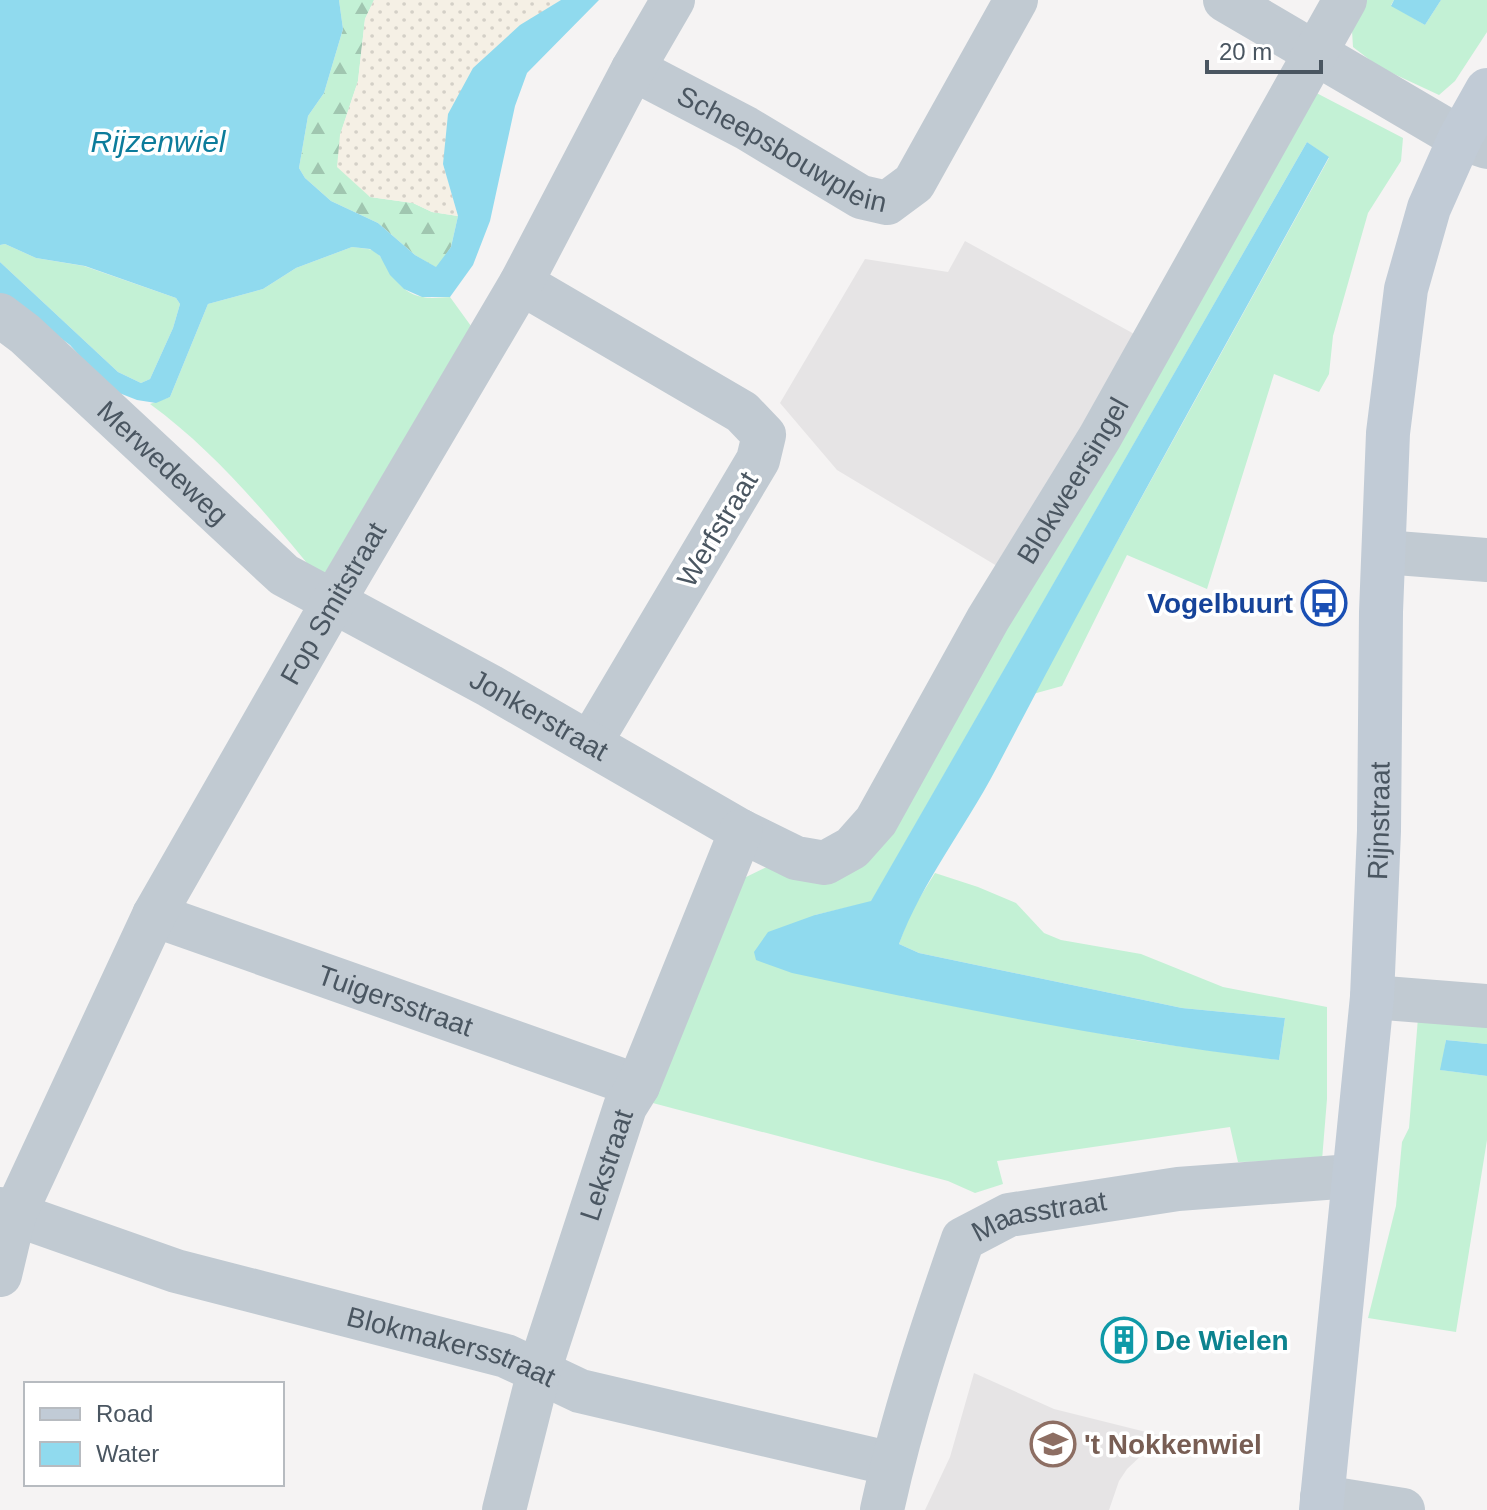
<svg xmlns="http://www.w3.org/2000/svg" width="1487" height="1510" font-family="Arial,sans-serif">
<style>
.education{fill:#e6e4e5}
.grass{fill:#c3f1d5}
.forest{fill:url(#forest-firs)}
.sand{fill:url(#sand-dots)}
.water{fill:#90daee}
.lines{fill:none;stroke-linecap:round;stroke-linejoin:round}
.street{stroke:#c1cad2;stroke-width:44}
.secondary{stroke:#c1cbd6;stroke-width:44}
.labels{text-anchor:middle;stroke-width:7;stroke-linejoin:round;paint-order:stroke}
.street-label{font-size:28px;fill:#4a5661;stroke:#fff}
.transit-label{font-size:28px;font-weight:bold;fill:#164399;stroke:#fff;text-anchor:end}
.culture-label{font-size:28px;font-weight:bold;fill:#0d838f;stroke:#fff;text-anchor:start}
.education-label{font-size:28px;font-weight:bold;fill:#785e54;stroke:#fff;text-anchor:start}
.water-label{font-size:30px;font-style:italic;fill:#0c7c9b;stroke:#fff}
</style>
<defs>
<pattern id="forest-firs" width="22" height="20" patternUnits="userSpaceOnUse" patternTransform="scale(2)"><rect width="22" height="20" fill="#c3f1d5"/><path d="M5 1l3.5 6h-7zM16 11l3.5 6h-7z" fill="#a0c6b0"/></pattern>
<pattern id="sand-dots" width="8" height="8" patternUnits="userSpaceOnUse" patternTransform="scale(2)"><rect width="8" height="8" fill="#f5f0e5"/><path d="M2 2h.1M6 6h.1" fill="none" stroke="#d4d0c7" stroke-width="1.8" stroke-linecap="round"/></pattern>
</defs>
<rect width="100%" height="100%" fill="#f5f3f3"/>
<g class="education">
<polygon points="965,241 1136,335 1002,569 837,470 780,403 865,259 948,272"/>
<polygon points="974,1373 1054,1409 1162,1436 1127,1469 1119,1481 1109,1510 925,1510 950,1457"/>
</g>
<g class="grass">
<polygon points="1359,0 1394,0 1391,5 1425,25 1441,0 1487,0 1487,32 1455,81 1439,95 1379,67 1353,47 1351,14"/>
<polygon points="1303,86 1403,138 1401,161 1368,213 1333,336 1329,374 1319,392 1274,374 1207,589 1127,555 1062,686 1033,694 1329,158 1307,142 871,902 815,915 901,996 1141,1041 1279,1060 1285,1018 1182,1008 919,953 899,944 910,913 935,873 978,887 1016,903 1044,933 1061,940 1141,954 1223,987 1327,1007 1327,1099 1322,1160 1238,1162 1230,1127 997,1161 1003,1184 975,1193 948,1181 649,1102 742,879 773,864 861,862"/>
<polygon points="5,244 36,258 84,266 176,298 180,304 173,328 150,379 141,383 118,372 0,262 0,245"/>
<path d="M 352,247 C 359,248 366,248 372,250 C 391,260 392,292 423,297 C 431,299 442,297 450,297 L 471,326 L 321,580 C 268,516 217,453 150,404 L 170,397 L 208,304 L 263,289 L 296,268 Z"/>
<polygon points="1418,1018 1487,1022 1487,1044 1446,1040 1441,1070 1487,1076 1487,1140 1456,1332 1368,1318 1396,1206 1402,1142 1409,1128"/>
</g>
<polygon class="forest" points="339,0 374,0 365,19 358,81 340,135 370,197 413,203 432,212 458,216 451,247 437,268 415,255 378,223 331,201 305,178 299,168 308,116 324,93 343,29"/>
<polygon class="sand" points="374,0 561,0 542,13 443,164 458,216 432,212 413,203 370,197 337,167 340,135 358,81 365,19"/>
<g class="water">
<polygon points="0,0 339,0 343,29 324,93 308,116 299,168 305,178 331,201 378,223 415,255 436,267 451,247 458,216 443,164 448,114 473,68 520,25 561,0 599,0 527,73 515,106 490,221 473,265 450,297 422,297 404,289 390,275 380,256 370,249 352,247 296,268 263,289 208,304 170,397 156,403 137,400 109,389 70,345 0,294 0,262 118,372 141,383 150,379 173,328 180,304 176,298 85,266 36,258 5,244 0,245"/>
<polygon points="1394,0 1441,0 1425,25 1391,6"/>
<path d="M 1307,142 L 1329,157 C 1217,361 1103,563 996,769 C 965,828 922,882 899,944 L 919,953 L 1182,1008 L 1285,1018 L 1279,1060 C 1115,1040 954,1008 792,973 L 756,960 L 754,952 L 768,932 L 815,915 L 871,901 Z"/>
<polygon points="1446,1040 1487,1044 1487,1076 1440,1070"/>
</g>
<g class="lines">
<g class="street">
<polyline points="1225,0 1460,138 1487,147"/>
<path id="s1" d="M 633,69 L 746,128 L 861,197 L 887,203 L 914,183 L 1016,0"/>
<polyline points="521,283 742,412 764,435 758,460 590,743"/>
<path id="s2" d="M 0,315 L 25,334 L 284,575 L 490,686 L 741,831 L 796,858 L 825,863 L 852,848 L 876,821 L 988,619 L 1100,437 L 1345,0"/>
<polyline points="1384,552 1487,560"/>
<path id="s3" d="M 154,915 L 638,1086"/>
<polyline points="1372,997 1487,1006"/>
<path id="s4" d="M 0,1209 L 176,1271 L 506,1356 L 580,1391 L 892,1464"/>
<path id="s5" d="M 0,1275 L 14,1216 L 154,915 L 333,602 L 521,283 L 633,69 L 673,0"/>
<polyline points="1322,1497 1403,1510"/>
<path id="s6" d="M 504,1510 L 539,1371 L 625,1107 L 638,1086 L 741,831"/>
<path id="s7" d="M 882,1510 C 902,1418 932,1328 963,1239 L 1009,1215 L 1178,1189 L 1352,1176"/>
</g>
<path class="secondary" id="s8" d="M 1321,1510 L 1372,997 L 1379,831 L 1381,612 L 1388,433 L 1406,289 L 1429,208 L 1460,138 L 1487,90"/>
</g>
<defs>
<g id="bus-ring" transform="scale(2.3)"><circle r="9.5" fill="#fff" stroke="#1a4fb4" stroke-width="1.5"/><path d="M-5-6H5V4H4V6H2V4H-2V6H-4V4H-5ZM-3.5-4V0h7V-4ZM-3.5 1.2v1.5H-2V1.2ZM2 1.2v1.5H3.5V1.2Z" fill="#1a4fb4"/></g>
<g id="building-ring" transform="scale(2.3)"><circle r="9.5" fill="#fff" stroke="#0f9aa8" stroke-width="1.5"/><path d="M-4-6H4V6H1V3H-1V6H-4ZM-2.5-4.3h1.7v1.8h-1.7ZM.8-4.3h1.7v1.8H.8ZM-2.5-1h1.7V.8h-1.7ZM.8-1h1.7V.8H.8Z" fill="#0f9aa8"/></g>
<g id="school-ring" transform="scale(2.3)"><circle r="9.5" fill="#fff" stroke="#8d6e63" stroke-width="1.5"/><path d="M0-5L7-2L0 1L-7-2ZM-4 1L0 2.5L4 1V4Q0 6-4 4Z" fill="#8d6e63"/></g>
</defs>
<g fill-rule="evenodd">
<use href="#bus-ring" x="1324" y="603"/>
<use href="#building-ring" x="1124" y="1340"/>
<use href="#school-ring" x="1053" y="1444"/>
</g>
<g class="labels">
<g class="street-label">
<text dy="10" stroke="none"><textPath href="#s1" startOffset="170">Scheepsbouwplein</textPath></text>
<text dy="10" stroke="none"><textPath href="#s2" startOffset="220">Merwedeweg</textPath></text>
<text dy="10" stroke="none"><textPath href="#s2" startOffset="1460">Blokweersingel</textPath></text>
<text transform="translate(717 529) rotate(-59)" y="10">Werfstraat</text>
<text dy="10" stroke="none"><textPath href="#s5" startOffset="752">Fop Smitstraat</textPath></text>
<text dy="10" stroke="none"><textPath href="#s2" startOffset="676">Jonkerstraat</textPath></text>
<text dy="10" stroke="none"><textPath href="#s8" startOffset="692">Rijnstraat</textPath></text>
<text dy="10" stroke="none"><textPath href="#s3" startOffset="256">Tuigersstraat</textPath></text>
<text dy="10" stroke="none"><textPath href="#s6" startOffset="360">Lekstraat</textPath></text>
<text dy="10" stroke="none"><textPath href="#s7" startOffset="364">Maasstraat</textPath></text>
<text dy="10" stroke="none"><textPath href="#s4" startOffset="472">Blokmakersstraat</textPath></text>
</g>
<g class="transit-label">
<text x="1293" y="613">Vogelbuurt</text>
</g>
<g class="culture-label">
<text x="1155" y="1350">De Wielen</text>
</g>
<g class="education-label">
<text x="1084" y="1454">'t Nokkenwiel</text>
</g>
<g class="water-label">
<text x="158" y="152">Rijzenwiel</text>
</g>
</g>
<rect x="24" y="1382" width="260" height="104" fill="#ffffff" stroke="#b7bbc0" stroke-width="2"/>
<rect x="40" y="1408" width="40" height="12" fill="#c1cbd6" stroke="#b7bbc0" stroke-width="2"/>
<text x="96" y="1422" font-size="24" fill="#4a5661">Road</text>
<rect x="40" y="1442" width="40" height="24" fill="#90daee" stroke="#b7bbc0" stroke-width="2"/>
<text x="96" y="1462" font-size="24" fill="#4a5661">Water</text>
<path d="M1207 60v12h114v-12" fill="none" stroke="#4a5661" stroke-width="4"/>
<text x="1219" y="60" font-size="24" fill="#4a5661" stroke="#ffffff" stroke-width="6" paint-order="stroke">20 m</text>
</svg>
